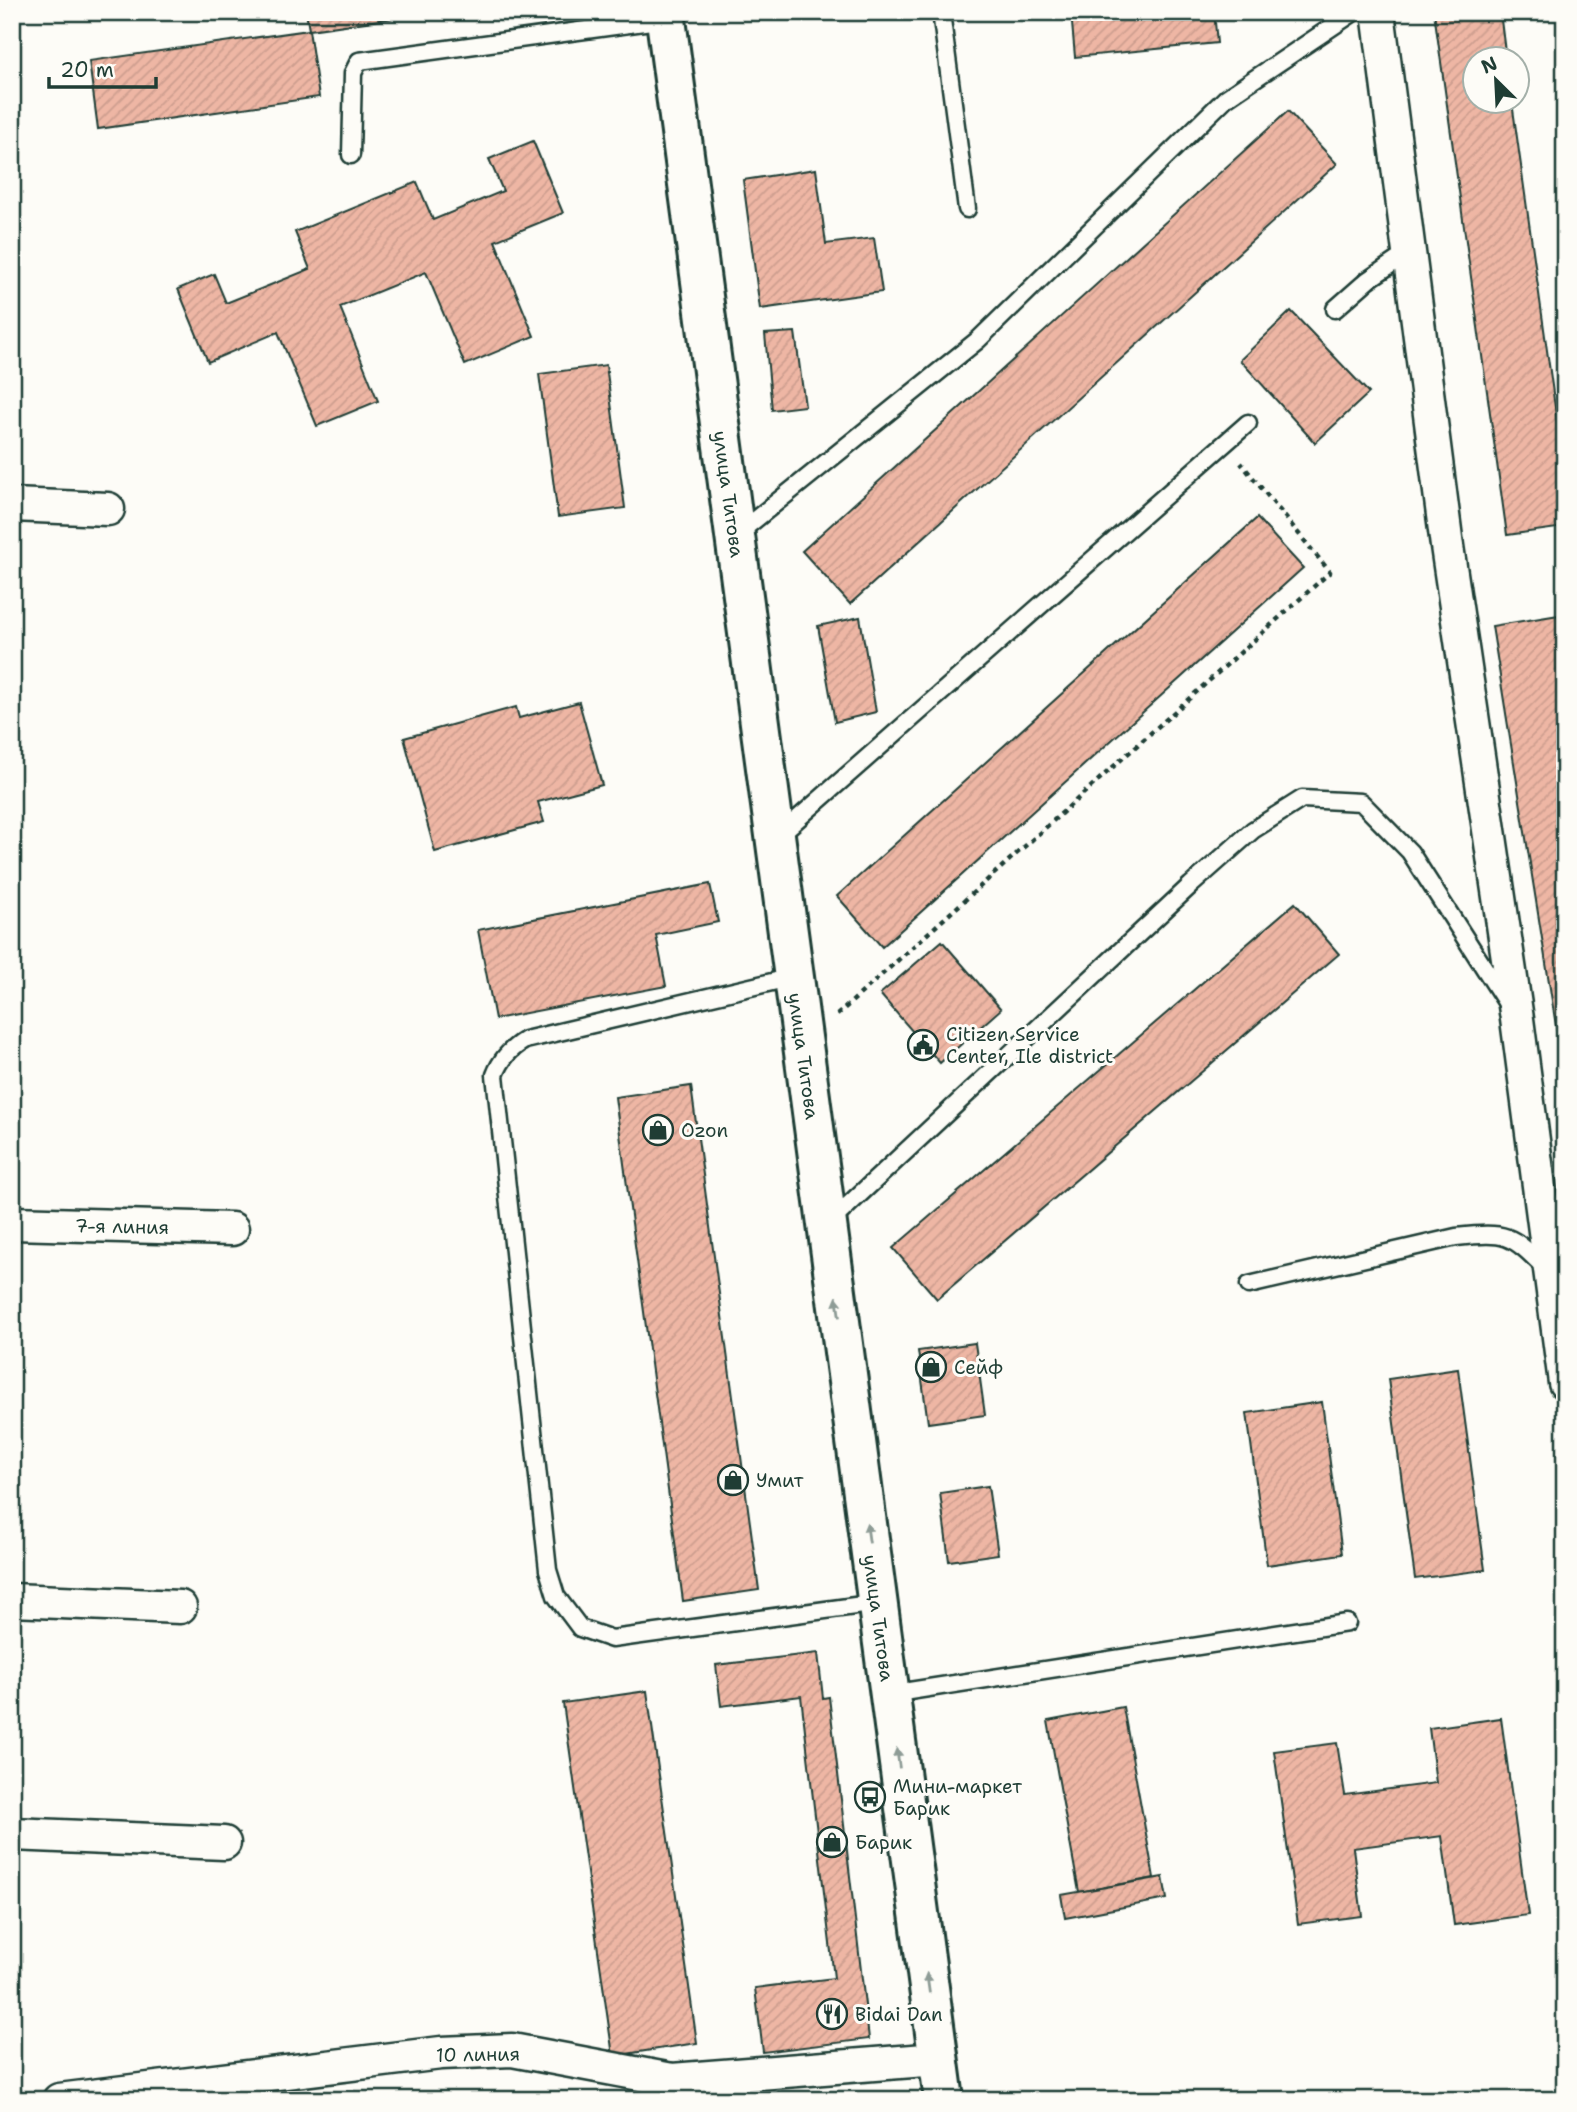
<svg xmlns="http://www.w3.org/2000/svg" width="1577" height="2112" font-family="'Shantell Sans',sans-serif">
<style>
.building{fill:url(#building-hatch);stroke:#1f3d34;stroke-width:2}
.lines{fill:none;stroke-linecap:round;stroke-linejoin:round}
.lane-casing{stroke:#1f3d34;stroke-width:21}
.street-casing{stroke:#1f3d34;stroke-width:37}
.secondary-casing{stroke:#1f3d34;stroke-width:44}
.path{stroke:#1f3d34;stroke-width:4.5;stroke-dasharray:5 5;stroke-linecap:butt}
.lane{stroke:#fdfcf7;stroke-width:16}
.street{stroke:#fdfcf7;stroke-width:32}
.secondary{stroke:#fdfcf7;stroke-width:38}
.oneway{fill:#8e9c96}
.labels{text-anchor:middle;stroke-width:6;stroke-linejoin:round;paint-order:stroke}
.street-label{font-size:19px;fill:#1f3d34;stroke:#fdfcf7}
.poi-label{font-size:19px;fill:#1f3d34;stroke:#fdfcf7;text-anchor:start}
</style>
<defs>
<pattern id="building-hatch" width="6" height="6" patternUnits="userSpaceOnUse" patternTransform="scale(1.75)"><rect width="6" height="6" fill="#eeb6a4"/><path d="M-1 1l2-2M0 6l6-6M5 7l2-2" fill="none" stroke="#cc9d8e"/></pattern>
</defs>
<rect width="100%" height="100%" fill="#fdfcf7"/>
<filter id="ink" filterUnits="userSpaceOnUse"><feTurbulence type="fractalNoise" baseFrequency=".0143" numOctaves="2"/><feDisplacementMap in="SourceGraphic" scale="14" xChannelSelector="R" yChannelSelector="G"/><feConvolveMatrix kernelMatrix="1 2 1 2 8 2 1 2 1" color-interpolation-filters="sRGB"/></filter>
<g filter="url(#ink)">
<g class="building">
<polygon points="306,12 436,12 309,30"/>
<polygon points="1071,12 1214,12 1217,43 1075,57"/>
<polygon points="1434,12 1500,12 1506,60 1476,60 1476,102 1512,102 1565,478 1565,527 1507,535"/>
<polygon points="309,30 319,97 98,129 89,61"/>
<polygon points="1288,111 1337,164 850,604 802,551"/>
<polygon points="533,141 563,213 495,241 534,336 465,365 426,272 340,307 378,401 317,426 278,332 208,362 178,289 214,274 226,303 310,269 295,232 417,182 433,220 503,191 489,159"/>
<polygon points="816,169 826,244 874,238 882,292 760,309 743,180"/>
<polygon points="1291,311 1369,393 1315,443 1240,360"/>
<polygon points="795,332 805,406 772,410 765,334"/>
<polygon points="606,365 625,508 558,517 539,374"/>
<polygon points="1257,518 1303,568 882,947 837,896"/>
<polygon points="1565,614 1565,1082 1492,626"/>
<polygon points="860,617 876,712 835,722 818,626"/>
<polygon points="579,702 602,785 538,802 544,822 435,852 404,738 516,707 519,718"/>
<polygon points="710,884 718,922 656,935 666,986 495,1019 478,930"/>
<polygon points="1295,903 1339,954 937,1299 893,1248"/>
<polygon points="942,941 1001,1009 940,1063 880,994"/>
<polygon points="691,1086 759,1590 683,1601 615,1097"/>
<polygon points="975,1343 985,1415 928,1423 918,1351"/>
<polygon points="1458,1369 1485,1570 1415,1579 1388,1379"/>
<polygon points="1322,1402 1342,1554 1267,1565 1247,1413"/>
<polygon points="988,1486 998,1554 949,1561 940,1493"/>
<polygon points="818,1653 823,1698 829,1697 869,2039 763,2052 755,1988 834,1978 801,1696 721,1706 716,1665"/>
<polygon points="647,1691 697,2043 613,2056 563,1703"/>
<polygon points="1123,1707 1154,1878 1079,1892 1048,1721"/>
<polygon points="1501,1718 1528,1915 1454,1925 1442,1836 1353,1848 1362,1916 1298,1924 1274,1751 1337,1743 1345,1795 1436,1783 1429,1728"/>
<polygon points="1163,1877 1167,1899 1065,1918 1061,1895"/>
</g>
<g class="lines">
<g class="lane-casing">
<g id="lane">
<polyline points="941,12 967,209"/>
<polyline points="351,155 353,73 359,61 666,19"/>
<polyline points="1335,309 1368,280 1409,252"/>
<polyline points="736,535 978,340 1226,98 1354,12"/>
<polyline points="777,837 1248,423"/>
<path d="M 793,977 L 525,1040 C 510,1049 501,1059 495,1075 L 548,1570 L 556,1596 L 580,1628 L 612,1639 L 877,1603"/>
<polyline points="829,1223 1191,885 1253,830 1302,799 1361,802 1410,852 1508,1005"/>
<path d="M 1249,1285 L 1456,1237 C 1507,1232 1510,1233 1546,1269"/>
<polyline points="890,1694 1347,1623"/>
</g>
</g>
<g class="street-casing">
<g id="street">
<polyline points="1378,12 1447,546 1517,1019 1565,1383"/>
<polyline points="12,505 108,509"/>
<polyline points="12,1223 232,1229"/>
<polyline points="12,1600 180,1607"/>
<polyline points="12,1834 224,1843"/>
<polyline points="59,2100 441,2053 512,2050 672,2080 938,2059"/>
</g>
</g>
<g class="secondary-casing">
<polyline id="secondary" points="665,12 944,2100"/>
</g>
<polyline class="path" points="837,1015 1330,572 1241,463"/>
<use href="#lane" class="lane"/>
<use href="#street" class="street"/>
<use href="#secondary" class="secondary"/>
</g>
<defs><path id="oneway-solid" d="M-6-.8H1V-3.2L6.5 0L1 3.2V.8H-6Z" transform="scale(1.75)"/></defs>
<g class="oneway">
<use href="#oneway-solid" transform="translate(838 1307) rotate(-98)"/>
<use href="#oneway-solid" transform="translate(868 1533) rotate(-98)"/>
<use href="#oneway-solid" transform="translate(898 1758) rotate(-98)"/>
<use href="#oneway-solid" transform="translate(928 1983) rotate(-98)"/>
</g>
</g>
<defs>
<g id="civic-ring" transform="scale(1.575)"><circle r="9.5" fill="#fdfcf7" stroke="#1f3d34" stroke-width="1.5"/><path d="M-.6-6.5H3V-4.5H.6V-3L4-1V1h2V6H-6V1h2V-1L-.6-3ZM-1.2 2.5V6h2.4V2.5Z" fill="#1f3d34"/></g>
<g id="shop-ring" transform="scale(1.575)"><circle r="9.5" fill="#fdfcf7" stroke="#1f3d34" stroke-width="1.5"/><path d="M-5-2.5h2.3a2.7 3.5 0 0 1 5.4 0H5L5.5 6h-11ZM-1.5-2.5h3a1.5 2.3 0 0 0-3 0Z" fill="#1f3d34"/></g>
<g id="bus-ring" transform="scale(1.575)"><circle r="9.5" fill="#fdfcf7" stroke="#1f3d34" stroke-width="1.5"/><path d="M-5-6H5V4H4V6H2V4H-2V6H-4V4H-5ZM-3.5-4V0h7V-4ZM-3.5 1.2v1.5H-2V1.2ZM2 1.2v1.5H3.5V1.2Z" fill="#1f3d34"/></g>
<g id="restaurant-ring" transform="scale(1.575)"><circle r="9.5" fill="#fdfcf7" stroke="#1f3d34" stroke-width="1.5"/><path d="M-5-6h1v4h1v-4h1v4h1v-4h1v5L-1.5 .5V6h-2V.5L-5-1ZM5-6V6H3V1.5H1.5Q1.5-4 5-6Z" fill="#1f3d34"/></g>
</defs>
<g fill-rule="evenodd">
<use href="#civic-ring" x="923" y="1045"/>
<use href="#shop-ring" x="658" y="1130"/>
<use href="#shop-ring" x="931" y="1367"/>
<use href="#shop-ring" x="733" y="1480"/>
<use href="#bus-ring" x="870" y="1797"/>
<use href="#shop-ring" x="832" y="1842"/>
<use href="#restaurant-ring" x="832" y="2014"/>
</g>
<g class="labels">
<g class="street-label">
<text transform="translate(729 494) rotate(82)" y="7">улица Титова</text>
<text transform="translate(804 1056) rotate(82)" y="7">улица Титова</text>
<text transform="translate(122 1226) rotate(1)" y="7">7-я линия</text>
<text transform="translate(879 1618) rotate(82)" y="7">улица Титова</text>
<text transform="translate(478 2054) rotate(-1)" y="7">10 линия</text>
</g>
<g class="poi-label">
<text x="946" y="1041">Citizen Service<tspan x="946" dy="22">Center, Ile district</tspan></text>
<text x="681" y="1137">Ozon</text>
<text x="954" y="1374">Сейф</text>
<text x="756" y="1487">Умит</text>
<text x="893" y="1793">Мини-маркет<tspan x="893" dy="22">Барик</tspan></text>
<text x="855" y="1849">Барик</text>
<text x="855" y="2021">Bidai Dan</text>
</g>
</g>
<rect width="1577" height="2112" fill="none" stroke="#fdfcf7" stroke-width="42"/>
<rect x="21" y="21" width="1535" height="2070" fill="none" stroke="#1f3d34" stroke-width="2.5" filter="url(#ink)"/>
<g transform="translate(1496 80) rotate(336)"><circle r="33" fill="#fdfcf7" stroke="#a4b0a9" stroke-width="2"/>
<path d="M0-5L12 26L0 18L-12 26Z" fill="#1f3d34"/>
<text y="-10" font-size="19" font-weight="bold" text-anchor="middle" fill="#1f3d34">N</text>
</g>
<path d="M49 77v10h107v-10" fill="none" stroke="#1f3d34" stroke-width="3.5"/>
<text x="60" y="77" font-size="21" fill="#1f3d34" stroke="#fdfcf7" stroke-width="5" paint-order="stroke">20 m</text>
</svg>
